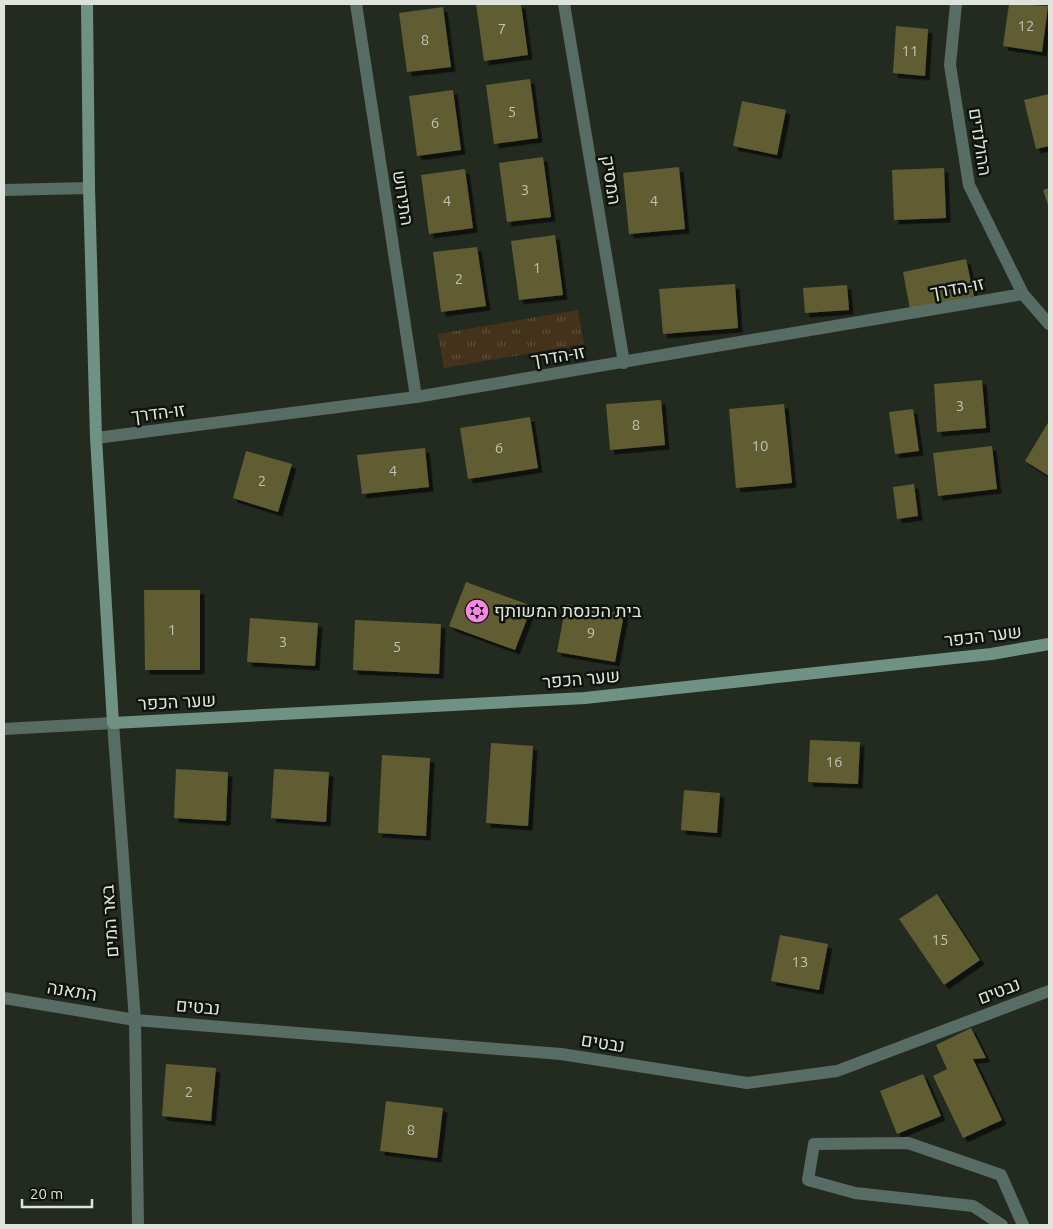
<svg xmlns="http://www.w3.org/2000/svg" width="1053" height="1229" font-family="Ubuntu,Heebo,sans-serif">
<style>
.park{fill:url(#park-tufts)}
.building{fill:#615d31;filter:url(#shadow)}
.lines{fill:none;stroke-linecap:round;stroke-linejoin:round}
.service{stroke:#566c64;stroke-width:12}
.minor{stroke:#566c64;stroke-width:12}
.tertiary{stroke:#566c64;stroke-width:12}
.secondary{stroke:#6f9285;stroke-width:12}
.labels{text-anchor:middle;stroke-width:5;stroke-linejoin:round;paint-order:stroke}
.number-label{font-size:15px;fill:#bfc2b1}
.street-label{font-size:18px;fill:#dee4dc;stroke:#0f130d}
.poi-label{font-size:18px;fill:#dee4dc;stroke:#0f130d;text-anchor:start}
</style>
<defs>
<pattern id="park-tufts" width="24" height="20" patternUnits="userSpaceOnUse" patternTransform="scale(1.25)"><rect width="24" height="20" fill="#45321b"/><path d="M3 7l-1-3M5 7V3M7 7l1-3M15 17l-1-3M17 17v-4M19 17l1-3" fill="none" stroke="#5f503c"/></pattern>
<filter id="shadow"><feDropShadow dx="4.5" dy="4.5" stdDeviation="0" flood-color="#0009"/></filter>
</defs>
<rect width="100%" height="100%" fill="#232b20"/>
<polygon class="park" points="578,310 584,344 444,368 438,334"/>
<g class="building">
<polygon points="476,4 521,4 528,55 484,61"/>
<polygon points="1009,4 1048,6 1042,52 1003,46"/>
<polygon points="443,7 451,67 407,72 399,13"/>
<polygon points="896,26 928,29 925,76 893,73"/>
<polygon points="530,79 538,138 494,144 486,85"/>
<polygon points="453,90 461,150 417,156 409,96"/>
<polygon points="1049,94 1049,146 1036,149 1024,100"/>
<polygon points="742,101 786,110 777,155 733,146"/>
<polygon points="543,157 551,217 507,222 499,163"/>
<polygon points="679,167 685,229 629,234 623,173"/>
<polygon points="944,168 946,218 894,220 892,170"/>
<polygon points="465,169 473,228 429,234 421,175"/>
<polygon points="1049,188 1049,208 1043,190"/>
<polygon points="555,235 563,295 519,300 511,241"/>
<polygon points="477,247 486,306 441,312 433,252"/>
<polygon points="966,259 974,296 910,309 903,272"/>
<polygon points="735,284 738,328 663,334 659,289"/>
<polygon points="847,285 849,310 805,313 803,288"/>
<polygon points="982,380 986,428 937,432 934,384"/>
<polygon points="661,400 665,445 610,450 606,404"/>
<polygon points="784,404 792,483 736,488 729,409"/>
<polygon points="913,409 919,451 895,454 889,412"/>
<polygon points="530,417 538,468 468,479 460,428"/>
<polygon points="1049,421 1049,476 1025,461"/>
<polygon points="992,446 997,489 938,496 933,453"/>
<polygon points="425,448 429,487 362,494 357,455"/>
<polygon points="246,451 292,464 278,512 233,498"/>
<polygon points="914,484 918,516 897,519 893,487"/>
<polygon points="466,582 532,606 515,650 449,626"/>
<polygon points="144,590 200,590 200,670 145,670"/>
<polygon points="566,604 624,614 615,662 557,652"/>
<polygon points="250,618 318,623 315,666 247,662"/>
<polygon points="355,620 441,624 439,674 353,670"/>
<polygon points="810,740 860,742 858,784 808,782"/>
<polygon points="491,743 533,746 528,826 486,823"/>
<polygon points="382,755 430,758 426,836 378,833"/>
<polygon points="176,769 228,772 226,821 174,818"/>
<polygon points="274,769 329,772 326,822 271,818"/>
<polygon points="684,790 720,793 717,833 681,830"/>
<polygon points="937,894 980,960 944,985 899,919"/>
<polygon points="780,935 828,944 819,990 771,981"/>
<polygon points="971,1028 986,1058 973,1059 1002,1120 963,1138 933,1076 947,1069 936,1045"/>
<polygon points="166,1064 216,1068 211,1121 162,1116"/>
<polygon points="923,1074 941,1116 897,1134 880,1091"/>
<polygon points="386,1101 443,1108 437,1158 380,1151"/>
</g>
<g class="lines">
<polyline class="service" points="1002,1225 973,1206 855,1193 808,1180 814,1144 908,1143 1001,1175 1023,1225"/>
<g class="minor">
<polyline points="356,4 416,397"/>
<polyline points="564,4 624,363"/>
<polyline points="956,4 950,65 969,185 1023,294 1049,324"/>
<polyline points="4,190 89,188"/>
<polyline points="96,438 416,397 1023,294"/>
<polyline points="4,729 113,723"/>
<polyline points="4,998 135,1020 561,1054 747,1083 837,1071 1049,991"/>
</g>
<polyline class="tertiary" points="113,723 135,1020 138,1225"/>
<polyline class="secondary" points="87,4 89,188 96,438 113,723 585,698 991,654 1049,644"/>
</g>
<defs>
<g id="synagogue-disc" transform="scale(1.25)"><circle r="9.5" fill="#fa87e7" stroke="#0f130d"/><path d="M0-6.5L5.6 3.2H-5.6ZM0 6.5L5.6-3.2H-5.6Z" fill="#111"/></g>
</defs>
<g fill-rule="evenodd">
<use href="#synagogue-disc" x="477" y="611"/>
</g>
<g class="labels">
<g class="number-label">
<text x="1026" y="31">12</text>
<text x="502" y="34">7</text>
<text x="425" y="45">8</text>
<text x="910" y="56">11</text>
<text x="512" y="117">5</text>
<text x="435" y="128">6</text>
<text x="525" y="195">3</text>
<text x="447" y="206">4</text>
<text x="654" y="206">4</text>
<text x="537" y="273">1</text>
<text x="459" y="284">2</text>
<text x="960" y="411">3</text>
<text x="636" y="430">8</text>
<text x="760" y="451">10</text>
<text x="499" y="453">6</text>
<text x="393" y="476">4</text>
<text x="262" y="486">2</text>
<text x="172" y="635">1</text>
<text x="591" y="638">9</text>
<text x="283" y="647">3</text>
<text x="397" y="652">5</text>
<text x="834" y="767">16</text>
<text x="940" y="945">15</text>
<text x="800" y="967">13</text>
<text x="189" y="1097">2</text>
<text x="411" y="1135">8</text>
</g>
<g class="street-label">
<text transform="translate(980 142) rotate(81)" y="6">ההולנדים</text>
<text transform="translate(611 180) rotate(81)" y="6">המסיק</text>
<text transform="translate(403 198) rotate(81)" y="6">התירוש</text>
<text transform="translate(957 288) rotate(-10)" y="6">זו-הדרך</text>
<text transform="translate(558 356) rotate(-9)" y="6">זו-הדרך</text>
<text transform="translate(158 413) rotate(-7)" y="6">זו-הדרך</text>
<text transform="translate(983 636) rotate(-7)" y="6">שער הכפר</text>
<text transform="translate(581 679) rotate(-5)" y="6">שער הכפר</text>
<text transform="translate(177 702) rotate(-3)" y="6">שער הכפר</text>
<text transform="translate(110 921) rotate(-94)" y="6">באר המים</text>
<text transform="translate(72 991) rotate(9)" y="6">התאנה</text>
<text transform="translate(999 991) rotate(-21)" y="6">נבטים</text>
<text transform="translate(198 1007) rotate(5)" y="6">נבטים</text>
<text transform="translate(603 1043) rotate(9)" y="6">נבטים</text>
</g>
<g class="poi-label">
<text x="494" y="617">בית הכנסת המשותף</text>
</g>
</g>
<rect width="1053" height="1229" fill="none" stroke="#dee4dc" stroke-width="10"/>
<path d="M22 1199v8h70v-8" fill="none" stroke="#dee4dc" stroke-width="2.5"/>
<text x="30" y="1199" font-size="15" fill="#dee4dc" stroke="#0f130d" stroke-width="4" paint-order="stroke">20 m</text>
</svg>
